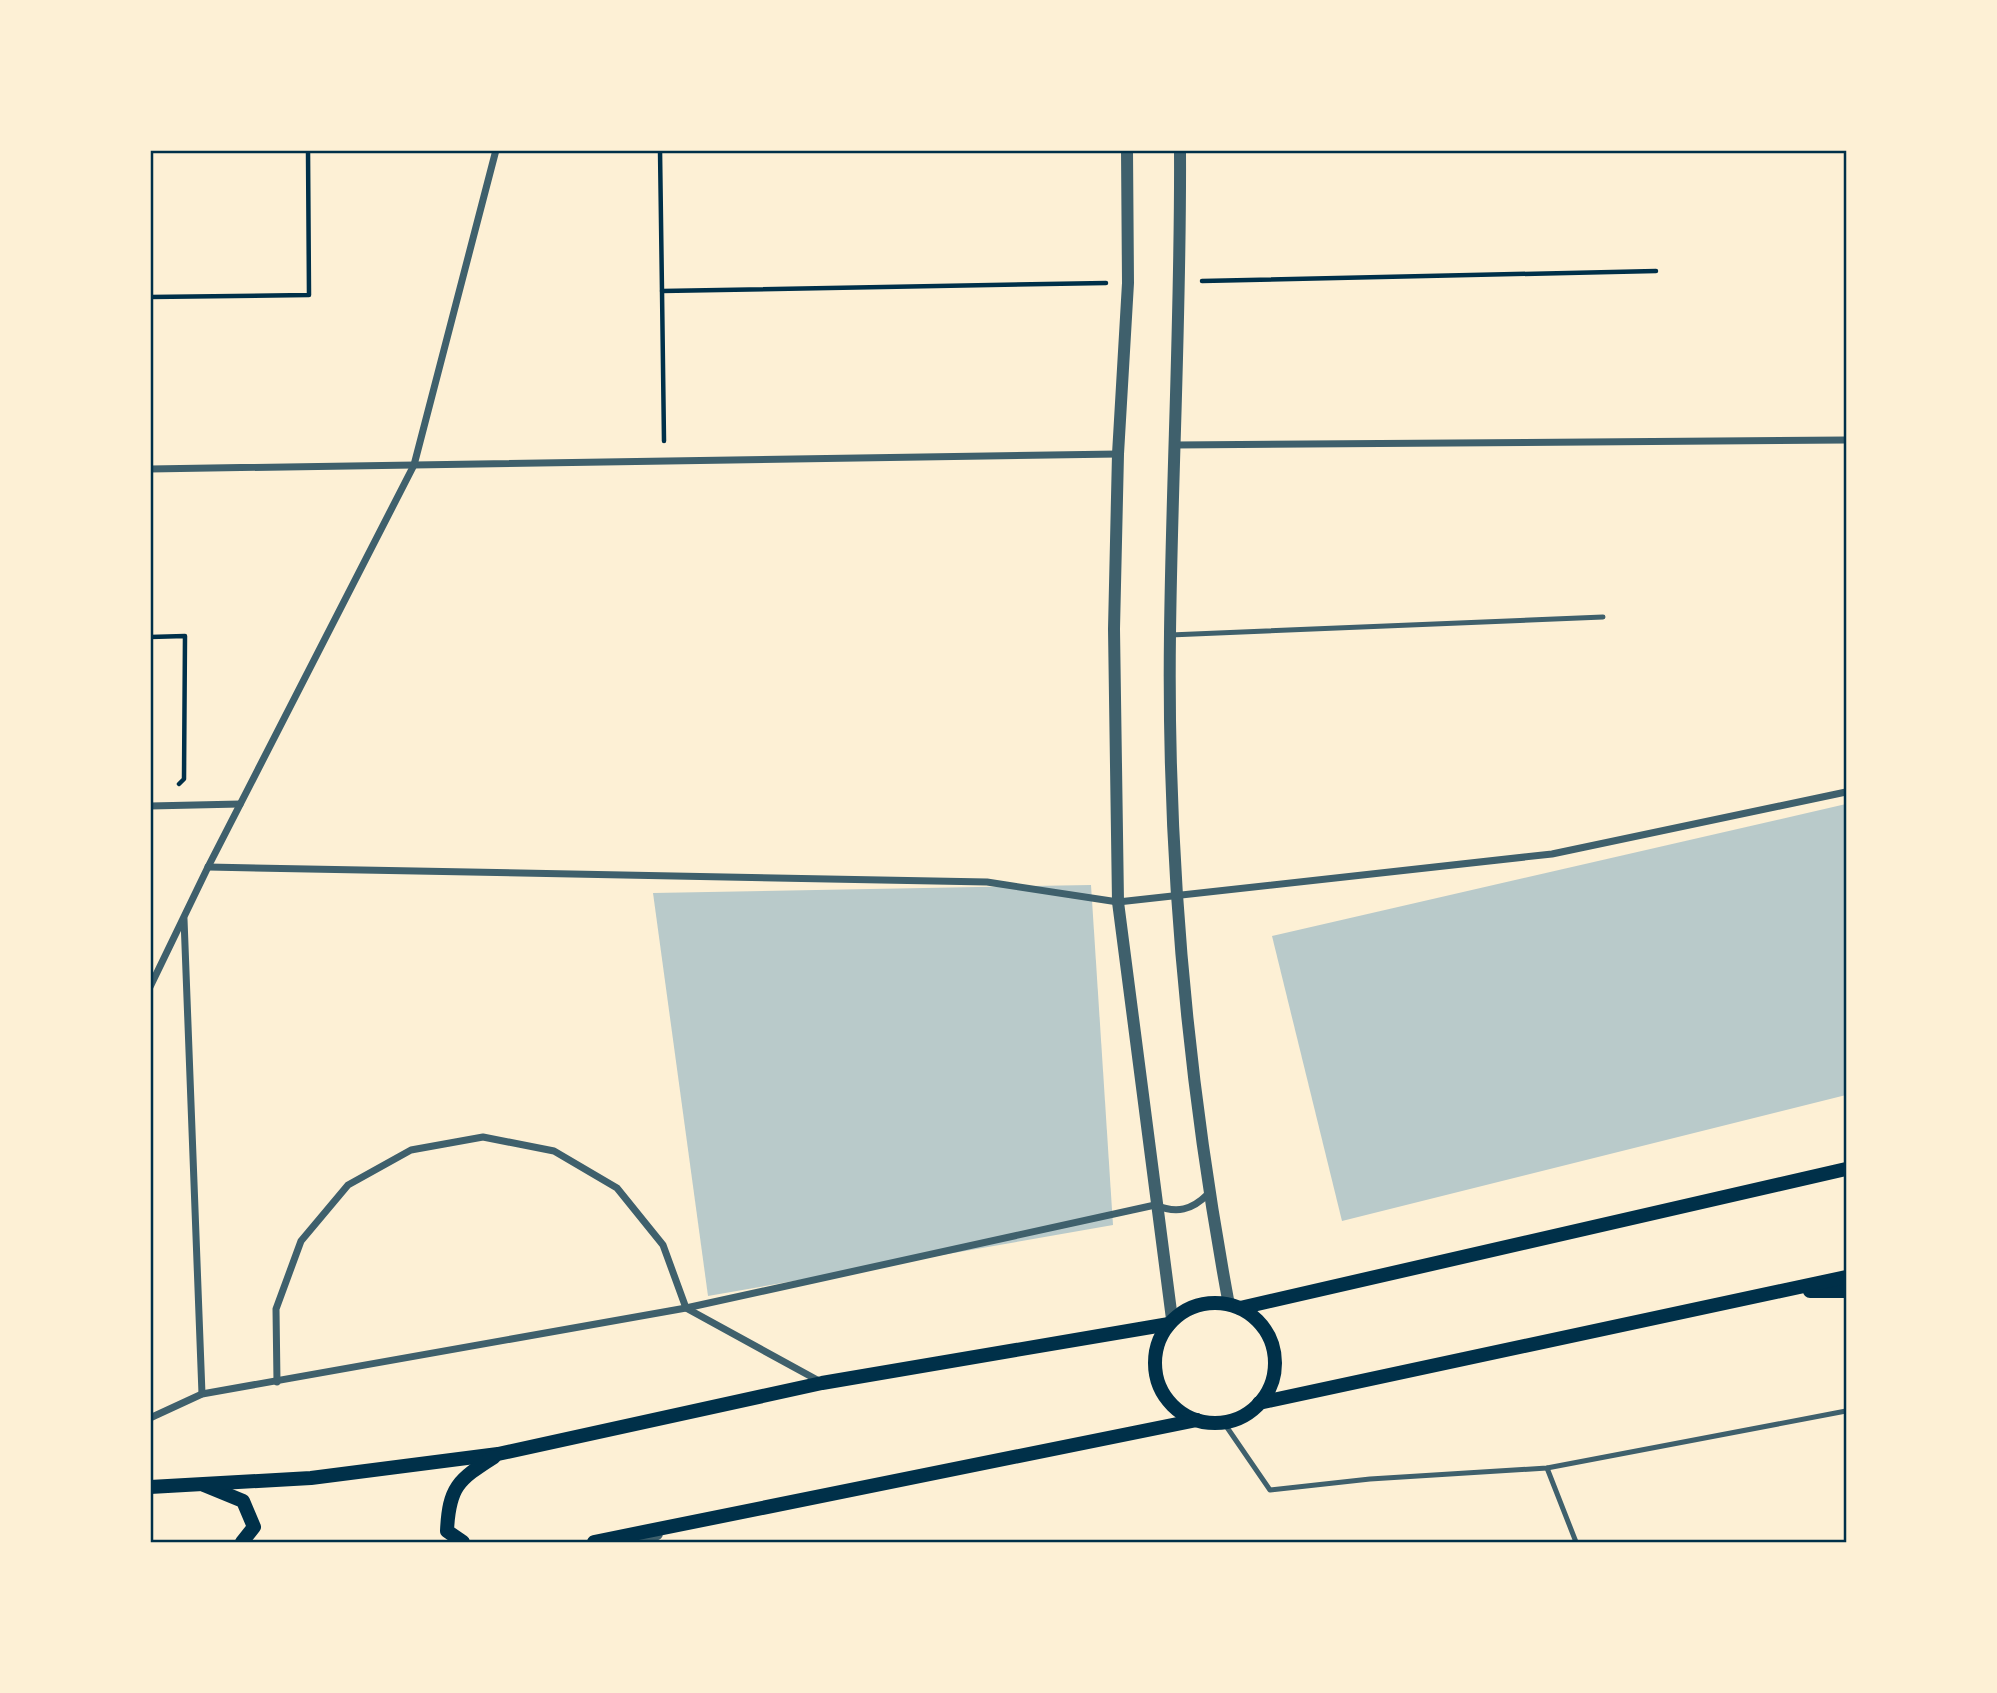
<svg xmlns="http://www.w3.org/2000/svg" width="1997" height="1693" font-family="'Fira Sans',sans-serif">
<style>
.green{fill:#b9caca}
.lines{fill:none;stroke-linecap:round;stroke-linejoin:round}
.path{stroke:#003049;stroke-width:4.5}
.service{stroke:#3f606c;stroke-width:5}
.minor{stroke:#3f606c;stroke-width:7}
.tertiary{stroke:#3f606c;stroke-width:12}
.secondary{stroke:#003049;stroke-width:14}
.neatline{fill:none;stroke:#003049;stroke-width:2.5}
</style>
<rect width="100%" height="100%" fill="#fdf0d5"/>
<g class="green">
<polygon points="1846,804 1846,1095 1342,1221 1272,936"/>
<polygon points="1091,885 1113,1225 708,1296 653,893"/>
</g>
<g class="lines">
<g class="path">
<polyline points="660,150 662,291 1106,283"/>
<polyline points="1202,281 1656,271"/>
<polyline points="662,291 664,441"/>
<polyline points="150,297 309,295 308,150"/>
<polyline points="150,637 185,636 184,779 179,784"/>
</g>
<g class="service">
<polyline points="1170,635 1603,617"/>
<polyline points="1224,1423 1270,1490 1370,1479 1547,1468 1846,1411"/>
<polyline points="1547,1468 1576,1542"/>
</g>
<g class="minor">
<polyline points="1176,445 1846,440"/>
<polyline points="150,469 1118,454"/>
<polyline points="150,806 240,804"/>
<polyline points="208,867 987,882 1118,902 1552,854 1846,792"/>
<polyline points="184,919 202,1394"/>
<polyline points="150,987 208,867 414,465 496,150"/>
<polyline points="277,1382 276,1309 301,1241 348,1185 411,1150 483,1137 554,1151 617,1188 663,1245 686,1308 821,1382"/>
<path d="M 150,1418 L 202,1394 L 686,1308 L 1155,1205 C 1177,1214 1192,1210 1208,1194"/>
</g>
<g class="tertiary">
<polyline points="1127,150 1128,283 1118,454 1114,629 1118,902 1172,1319"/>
<path d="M 1180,150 C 1181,312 1172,472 1170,633 C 1167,858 1188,1085 1229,1305"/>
<polyline points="634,1542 657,1534"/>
</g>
<g class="secondary">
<polyline points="1810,1291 1846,1291"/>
<circle cx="1215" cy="1363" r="60"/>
<polyline points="1240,1308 1846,1169"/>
<polyline points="1259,1403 1846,1277"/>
<polyline points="204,1485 243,1501 254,1527 242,1542"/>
<polyline points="150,1487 311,1478 498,1454 822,1383 1169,1324"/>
<path d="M 463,1542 L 447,1531 C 449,1487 458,1480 494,1457"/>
<polyline points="594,1542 1197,1420"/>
</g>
</g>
<rect width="1997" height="1693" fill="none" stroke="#fdf0d5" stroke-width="304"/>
<rect x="152" y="152" width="1693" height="1389" class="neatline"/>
</svg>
